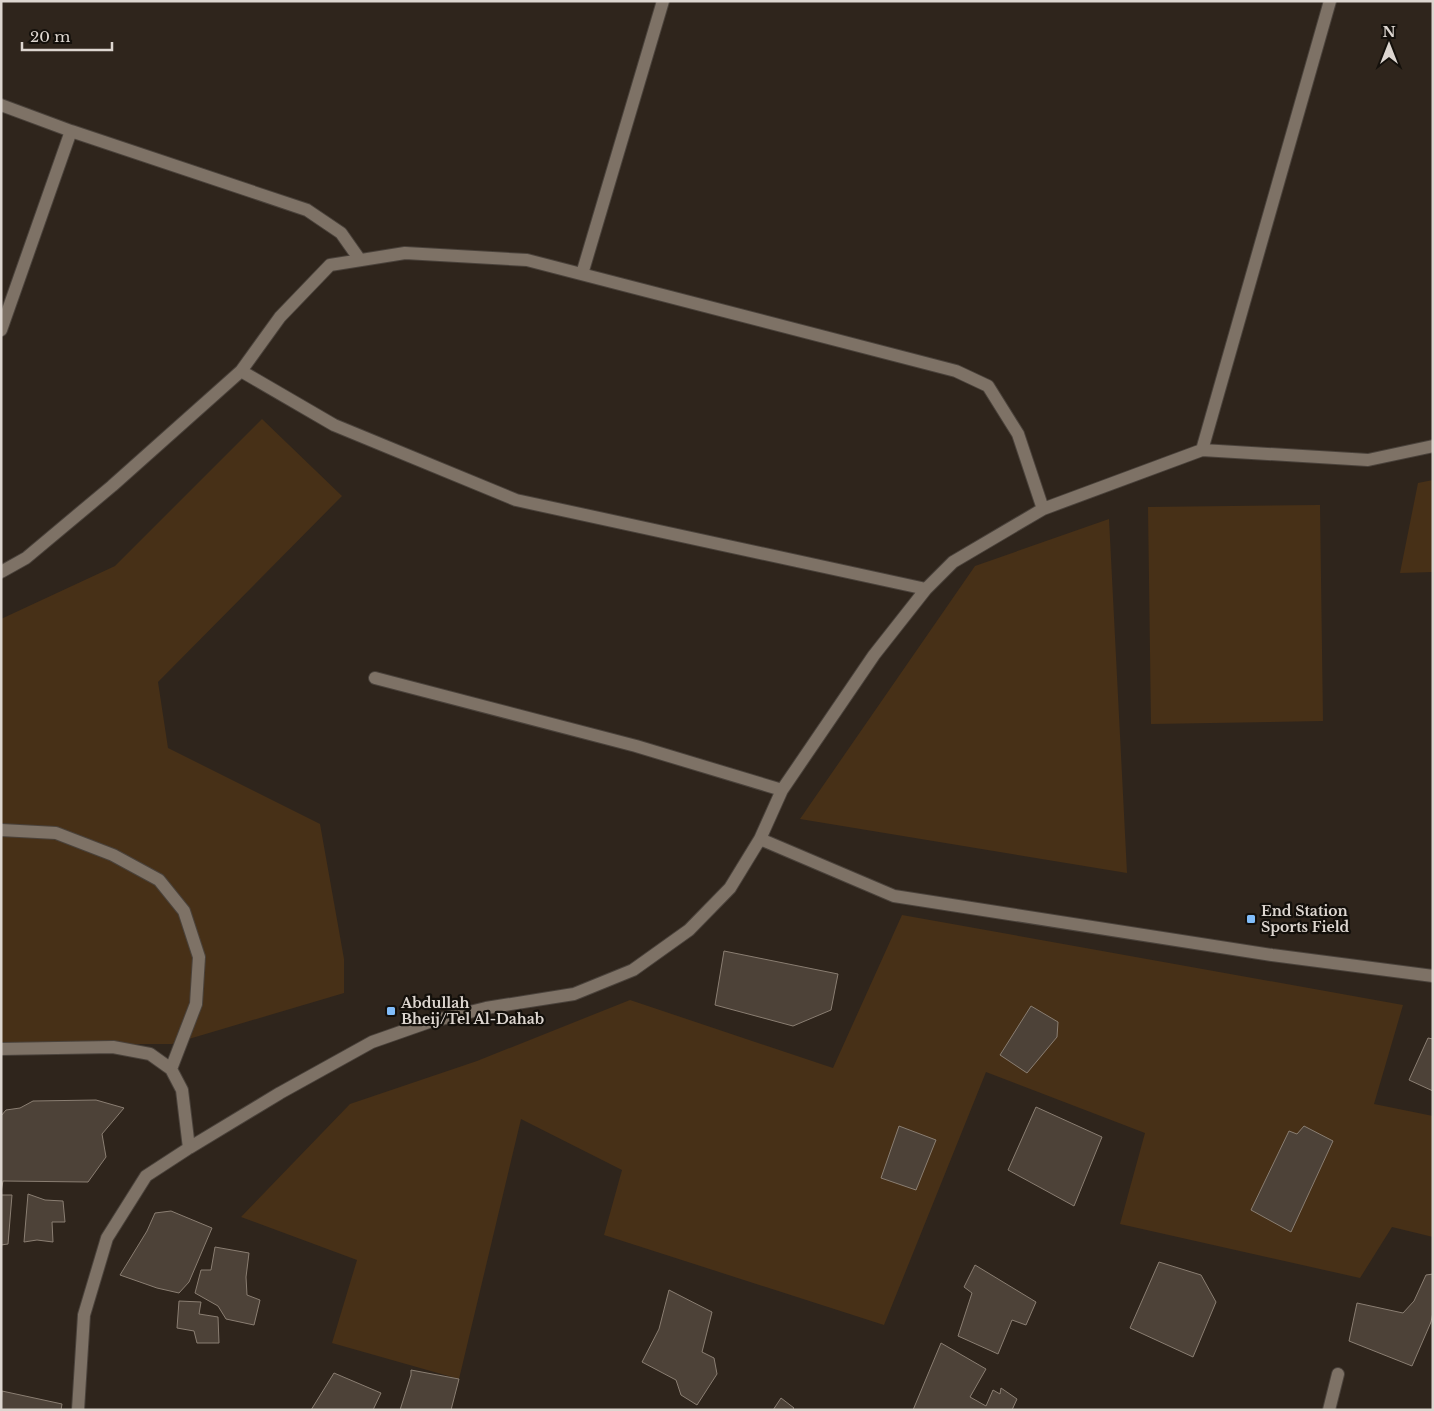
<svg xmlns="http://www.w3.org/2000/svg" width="1434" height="1411" font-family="'Libre Baskerville',serif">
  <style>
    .green { fill: #473017 }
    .building { fill: #4d4238; stroke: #8a7e72 }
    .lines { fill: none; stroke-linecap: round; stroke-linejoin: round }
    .minor-casing { stroke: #4a423b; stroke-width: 14 }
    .minor { stroke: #7e7266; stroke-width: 12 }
    .poi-dot { fill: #81bdfa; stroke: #14100b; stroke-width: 2 }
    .labels { text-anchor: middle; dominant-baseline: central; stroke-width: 4.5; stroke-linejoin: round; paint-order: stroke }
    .poi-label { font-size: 14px; font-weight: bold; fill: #ddd6d0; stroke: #14100b; text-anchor: start }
  </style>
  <rect width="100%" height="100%" fill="#2f251c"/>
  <path class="green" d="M262,419L342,496L158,682L168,748L320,824L344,959V993L172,1044H1V619L115,566Z
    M1433,480V572L1400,573L1418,483Z
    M1320,505L1323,721L1151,724L1148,507Z
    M1109,519L1127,873L800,819L975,566Z
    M902,915L1403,1005L1374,1104L1433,1116V1237L1392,1227L1360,1278L1120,1224L1145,1133L986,1072L884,1325L604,1235L622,1170L521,1119L459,1379L332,1343L357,1260L241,1217L350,1104L477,1061L630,1000L833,1068Z"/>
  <path class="building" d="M724,951L838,974L831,1010L793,1026L715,1005Z
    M1031,1006L1058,1022L1057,1037L1027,1073L1000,1055Z
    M1428,1038L1433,1039V1091L1409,1080Z
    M96,1100L124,1108L102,1134L106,1157L88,1182L3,1181L1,1192V1116L6,1110L20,1108L33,1101Z
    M1036,1107L1102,1137L1074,1206L1008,1170Z
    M899,1126L936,1140L916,1190L881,1178Z
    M1304,1126L1333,1141L1291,1232L1251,1210L1289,1131L1297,1134Z
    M28,1194L45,1200L63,1201L65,1222H52L53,1242L37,1240L24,1242Z
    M1,1195H12L8,1244L1,1245Z
    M171,1211L212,1228L189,1282L179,1293L157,1288L120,1275L147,1231L155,1213Z
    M215,1247L249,1253L246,1277L247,1295L260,1300L254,1325L226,1319L218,1306L195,1293L201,1270H211Z
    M1159,1262L1201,1275L1216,1302L1193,1357L1130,1328Z
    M975,1265L1036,1302L1026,1325L1012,1320L998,1354L958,1336L972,1293L964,1287Z
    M1433,1274V1312L1431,1322L1412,1366L1349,1341L1357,1303L1403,1313L1414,1301L1426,1275Z
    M669,1290L712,1312L702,1352L714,1358L717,1374L697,1405L681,1395L676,1380L642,1362L659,1329Z
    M179,1301L201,1302L199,1314L218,1317L219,1343H197L194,1331L177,1328Z
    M941,1343L986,1369L970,1397L986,1406L993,1390L1000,1394L1001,1388L1017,1399L1012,1410H913Z
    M411,1370L459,1379L451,1410H400L411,1375Z
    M334,1373L381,1393L373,1410H311Z
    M2,1391L62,1404L61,1410H1Z
    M781,1398L794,1408L792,1410H773Z"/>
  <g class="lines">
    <g class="minor-casing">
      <path id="minor" d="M1,105L71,131L307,210L341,233L360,260
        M582,274L663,1
        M1,330L71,131
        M241,371L334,425L516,500L926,589
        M1202,450L1330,1
        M1,572L26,558L112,486L241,371L280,317L330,265L405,253L527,260L956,371L988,386L1018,434L1043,509
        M375,678L636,746L782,790
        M1,830L56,833L113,855L159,880L184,911L199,957L196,1004L171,1069
        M760,839L894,896L1272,955L1433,976
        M1,1049L113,1047L150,1054L171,1069L182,1090L189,1148
        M78,1410L84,1315L107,1238L146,1176L189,1148L280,1093L372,1042L429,1022L486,1008L574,994L633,970L689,930L730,888L760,839L782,790L874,655L926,589L953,562L1043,509L1202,450L1368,460L1433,446
        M1329,1410L1338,1374"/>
    </g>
    <use href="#minor" class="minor"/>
  </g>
  <g class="poi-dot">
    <rect x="1246" y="914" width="10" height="10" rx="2.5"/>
    <rect x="386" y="1006" width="10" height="10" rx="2.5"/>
  </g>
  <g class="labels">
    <g class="poi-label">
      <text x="1261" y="911">End Station<tspan x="1261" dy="16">Sports Field</tspan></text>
      <text x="401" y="1003">Abdullah<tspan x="401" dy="16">Bheij/Tel Al-Dahab</tspan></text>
    </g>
  </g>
  <rect width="1434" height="1411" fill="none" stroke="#ddd6d0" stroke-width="5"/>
  <g transform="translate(1389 45)" stroke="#14100b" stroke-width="4" paint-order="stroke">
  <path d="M0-4L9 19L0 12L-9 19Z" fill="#ddd6d0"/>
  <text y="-8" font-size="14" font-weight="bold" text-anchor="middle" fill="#ddd6d0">N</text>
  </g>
  <path d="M22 42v8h90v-8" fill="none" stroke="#ddd6d0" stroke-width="2.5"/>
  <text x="30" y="42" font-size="15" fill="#ddd6d0" stroke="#14100b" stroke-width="4" paint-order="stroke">20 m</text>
</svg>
